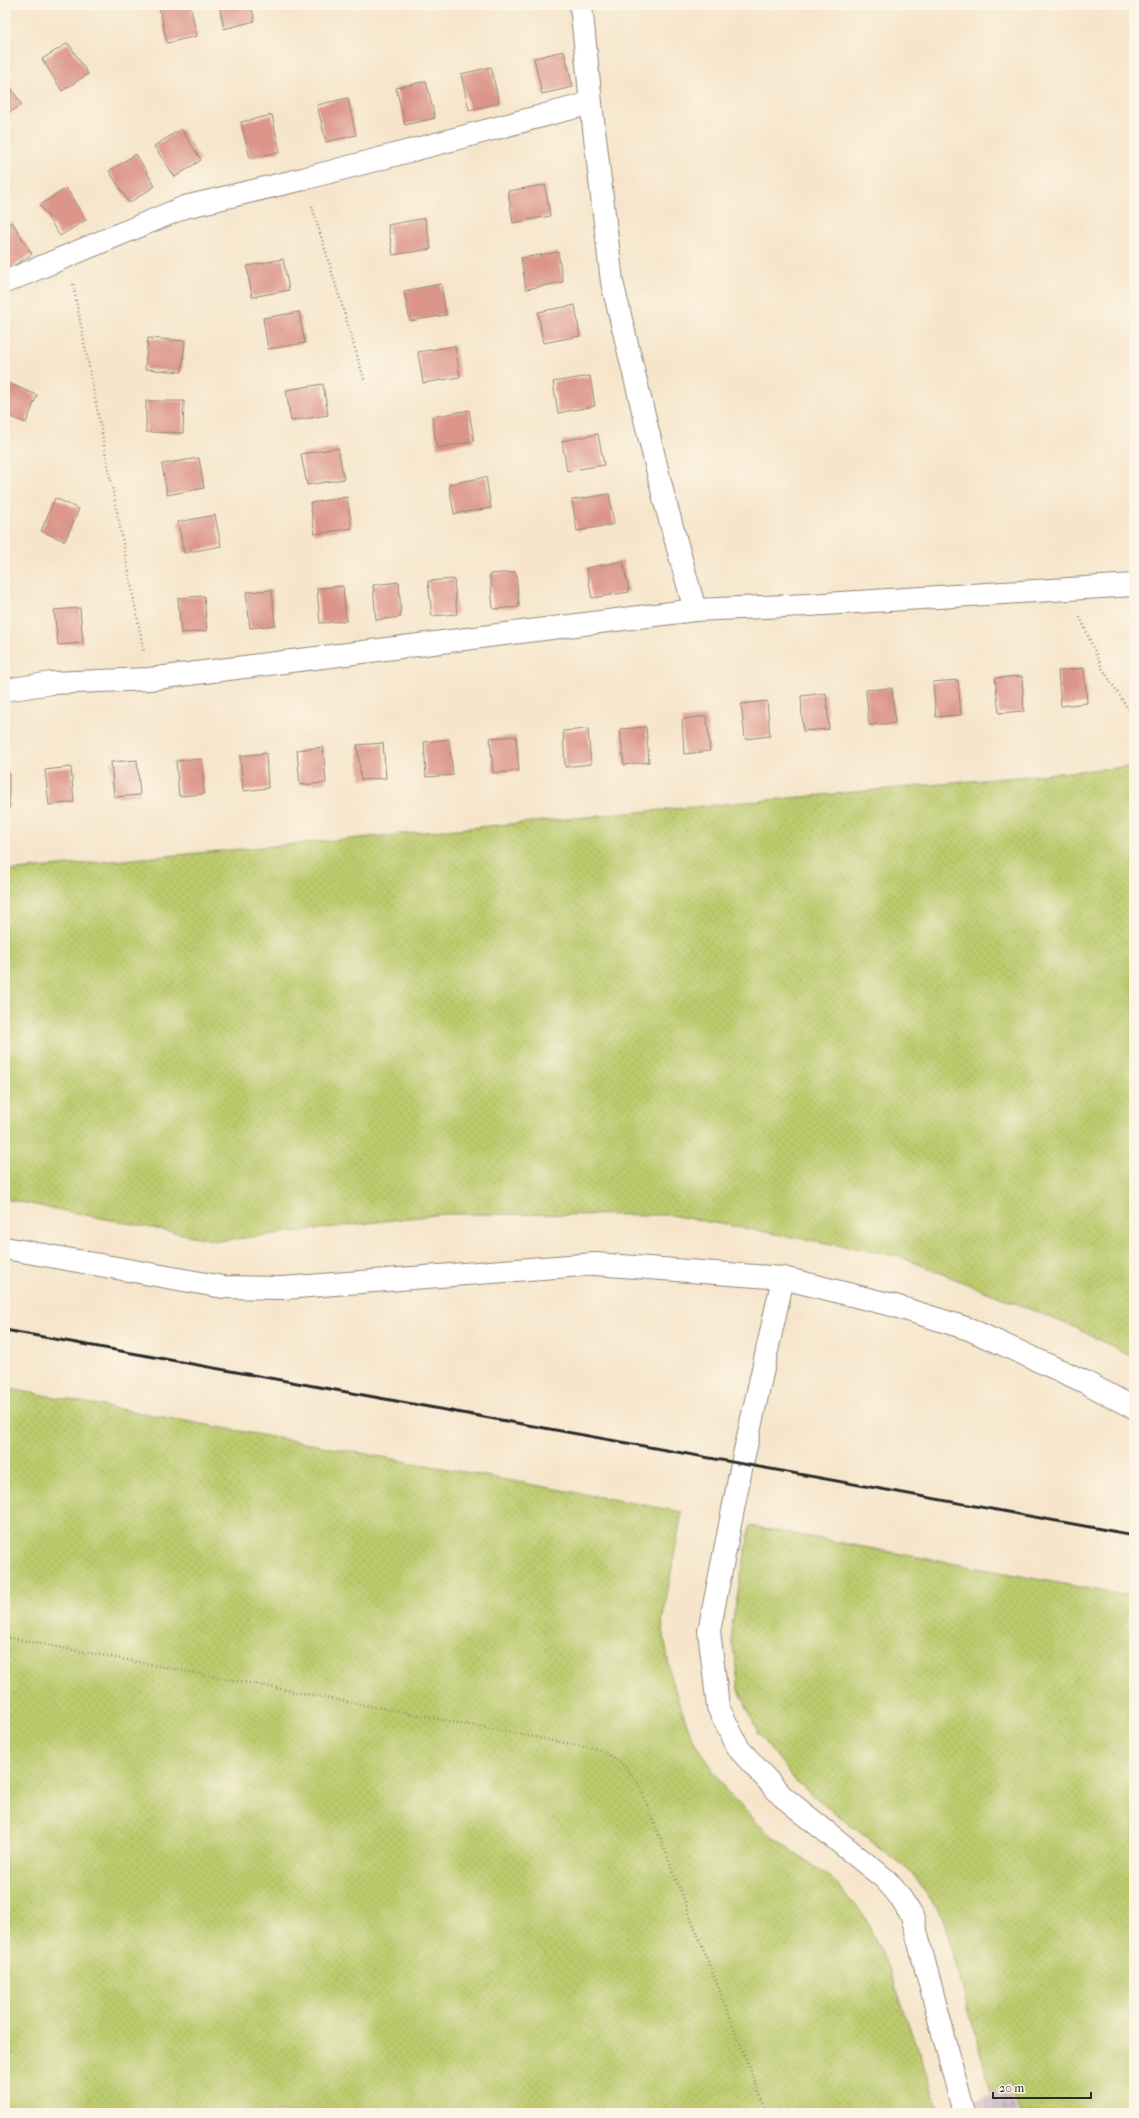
<svg xmlns="http://www.w3.org/2000/svg" width="1139" height="2118" font-family="'IM FELL French Canon',serif">
  <style>
    .industrial { fill: url(#industrial-grid) }
    .grass { fill: url(#grass-dots); stroke: #747b4c }
    .building { fill: #dc9589 }
    .lines { fill: none; stroke-linecap: round; stroke-linejoin: round }
    .minor-casing { stroke: #90887b; stroke-width: 24 }
    .path { stroke: #90887b; stroke-width: 2.5; stroke-dasharray: 1 3; stroke-linecap: butt }
    .minor { stroke: #fff; stroke-width: 22 }
    .rail { stroke: #2b2b2b; stroke-width: 3 }
  </style>
  <defs>
    <pattern id="industrial-grid" width="8" height="8" patternUnits="userSpaceOnUse"><rect width="8" height="8" fill="#d2bdc6"/><path d="M0 4h8M4 0v8" fill="none" stroke="#b4a3aa"/></pattern>
    <pattern id="grass-dots" width="8" height="8" patternUnits="userSpaceOnUse"><rect width="8" height="8" fill="#bccb6d"/><path d="M2 2h.1M6 6h.1" fill="none" stroke="#a2ae5f" stroke-width="1.8" stroke-linecap="round"/></pattern>
  </defs>
  <rect width="100%" height="100%" fill="#fcf5e5"/>
  <filter id="ink" filterUnits="userSpaceOnUse"><feTurbulence type="fractalNoise" baseFrequency=".025" numOctaves="2"/><feDisplacementMap in="SourceGraphic" scale="8" xChannelSelector="R" yChannelSelector="G"/><feConvolveMatrix kernelMatrix="1 2 1 2 8 2 1 2 1" color-interpolation-filters="sRGB"/></filter>
  <filter id="wash" filterUnits="userSpaceOnUse"><feTurbulence type="fractalNoise" baseFrequency=".012" numOctaves="4" result="noise"/><feDisplacementMap in="SourceGraphic" scale="16" xChannelSelector="R" yChannelSelector="G"/><feGaussianBlur stdDeviation="0.9" result="paint"/><feColorMatrix in="noise" values="0 0 0 0 0 0 0 0 0 0 0 0 0 0 0 0 0 1.4 0 .05"/><feComposite in="paint" operator="in"/></filter>
  <g filter="url(#wash)">
    <rect width="100%" height="100%" fill="#f6e5cb"/>
    <path class="industrial" d="M1008,2087L1018,2113H934L961,2104Z"/>
    <path class="grass" d="M1134,766V1358L1074,1327L898,1256L670,1215L443,1214L218,1241L5,1199V871Z
      M5,1388L682,1512L662,1623L671,1679L691,1735L727,1792L769,1834L831,1878L864,1916L888,1966L939,2110L930,2113H5Z
      M750,1526L1134,1597V2113H1020L1010,2084L991,2091L943,1918L912,1873L797,1783L758,1732L739,1690L731,1631Z"/>
    <g id="blocks">
      <path class="building" d="M166,5H190L197,36L167,43L159,7Z
        M219,5H251L255,21L224,29Z
        M295,5H308V6L295,9Z
        M68,43L88,74L62,91L42,59Z
        M564,51L573,87L542,94L534,58Z
        M491,67L499,103L469,110L461,74Z
        M5,79L22,105L5,115Z
        M426,81L435,118L405,125L396,88Z
        M348,98L356,135L326,142L317,105Z
        M272,115L280,152L250,158L241,122Z
        M181,129L201,160L175,177L154,146Z
        M136,154L155,186L129,203L109,171Z
        M545,185L550,216L513,223L508,191Z
        M66,188L86,220L60,236L40,205Z
        M425,218L431,249L393,255L388,225Z
        M12,222L32,254L6,271L5,227Z
        M558,252L563,282L526,289L521,258Z
        M283,259L289,290L252,297L247,266Z
        M441,284L446,315L410,321L404,291Z
        M575,305L580,336L543,343L538,312Z
        M299,312L305,343L268,349L263,318Z
        M148,338L185,341L182,372L145,369Z
        M455,346L460,377L423,383L418,352Z
        M590,376L595,406L558,413L553,382Z
        M5,382L37,395L26,423L5,415Z
        M323,384L328,415L291,421L286,390Z
        M146,401H184L183,433L146,432Z
        M469,410L474,441L437,448L432,417Z
        M598,434L604,465L567,471L562,441Z
        M338,448L344,479L307,485L301,454Z
        M199,458L204,488L167,495L162,464Z
        M486,477L491,508L454,514L449,484Z
        M609,494L614,524L577,531L572,500Z
        M347,497L352,528L315,534L310,503Z
        M55,498L79,509L65,541L41,531Z
        M215,515L221,546L184,553L178,522Z
        M623,561L629,592L592,598L586,568Z
        M516,572L519,607L493,609L490,574Z
        M454,579L457,614L432,616L428,581Z
        M399,582L401,617L376,620L373,585Z
        M343,586L346,621L320,623L317,588Z
        M272,590L275,625L250,628L246,592Z
        M204,596L207,631L181,633L178,598Z
        M80,608L83,643L58,645L54,610Z
        M1131,661H1134V681H1133Z
        M1084,668L1087,703L1061,706L1058,671Z
        M1022,676L1024,711L999,713L995,678Z
        M958,680L961,715L936,717L933,682Z
        M892,688L895,723L869,725L866,690Z
        M826,693L829,729L803,731L801,696Z
        M767,701L770,736L745,739L741,704Z
        M707,716L710,751L684,754L682,719Z
        M646,727L649,762L624,765L620,729Z
        M588,729L591,764L565,767L563,731Z
        M516,736L519,771L493,773L490,738Z
        M449,739L453,775L426,777L424,742Z
        M383,743L386,778L361,780L357,745Z
        M323,747L326,783L300,785L297,750Z
        M266,753L268,788L243,791L240,756Z
        M202,759L204,794L179,796L176,761Z
        M137,760L140,795L114,797L111,762Z
        M71,767L74,802L49,805L45,770Z
        M5,773H9V808H5Z"/>
    </g>
  </g>
  <g filter="url(#ink)">
    <use href="#blocks" fill-opacity="0" stroke="#90887b" stroke-width="1"/>
    <g class="lines">
      <g class="minor-casing">
        <path id="minor" d="M581,5L591,103L612,282L664,498L695,610L808,605L1134,585
          M5,282L185,207L303,179L591,103
          M5,690L52,683L149,679L695,610
          M5,1248L223,1287L283,1288L595,1264L783,1278L892,1305L969,1329L1083,1381L1134,1408
          M783,1278L742,1464L709,1631L718,1707L739,1749L782,1796L885,1879L898,1894L912,1916L964,2113"/>
      </g>
      <path class="path" d="M312,206L365,382
        M73,284L144,652
        M1080,617L1102,668L1134,718
        M5,1637L597,1749L620,1762L639,1784L767,2113"/>
      <use href="#minor" class="minor"/>
      <path class="rail" d="M5,1330L1134,1535"/>
    </g>
  </g>
  <rect width="1139" height="2118" fill="none" stroke="#fcf5e5" stroke-width="20"/>
  <path d="M993 2092v6h98v-6" fill="none" stroke="#2b2b2b" stroke-width="2"/>
  <text x="999" y="2092" font-size="12" fill="#2b2b2b" stroke="#fcf5e5" stroke-width="3" paint-order="stroke">20 m</text>
</svg>
